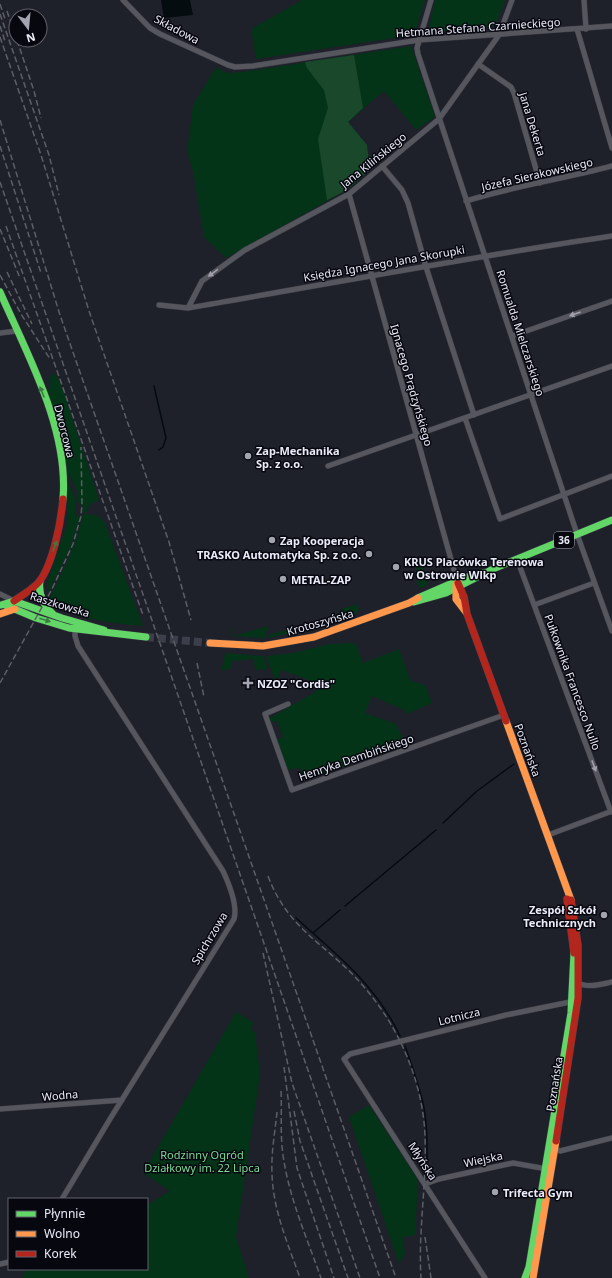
<svg xmlns="http://www.w3.org/2000/svg" width="612" height="1278" font-family="'Noto Sans',sans-serif">
  <style>
    .green { fill: #043418 }
    .forest { fill: #19482a }
    .water { fill: #040c10 }
    .lines { fill: none; stroke-linecap: round; stroke-linejoin: round }
    .stream { stroke: #040c10; stroke-width: 1.5 }
    .primary-tunnel { stroke: #3c3e49; stroke-width: 8; stroke-dasharray: 8 4; stroke-linecap: butt }
    .street-casing { stroke: #3a3b44; stroke-width: 6 }
    .fast-casing { stroke: #3a3b44; stroke-width: 8 }
    .slow-casing { stroke: #3a3b44; stroke-width: 8 }
    .jam-casing { stroke: #3a3b44; stroke-width: 8 }
    .street { stroke: #56575e; stroke-width: 5 }
    .fast { stroke: #63d668; stroke-width: 7 }
    .slow { stroke: #ff974d; stroke-width: 7 }
    .jam { stroke: #b3261e; stroke-width: 7 }
    .rail { stroke: #5e5f66; stroke-width: 1.5; stroke-dasharray: 6 3; stroke-linecap: butt }
    .oneway { fill: #a0a1ab }
    .oneway2 { fill: #3a7940 }
    .poi-dot { fill: #a2a4b0; stroke: #07070f; stroke-width: 1.5 }
    .labels { text-anchor: middle; dominant-baseline: central; stroke-width: 3; stroke-linejoin: round; paint-order: stroke }
    .shield { fill: #07070f; stroke: #a5a7b2; stroke-width: 1 }
    .shield-label { font-size: 10px; font-weight: bold; fill: #e9ebf8 }
    .street-label { font-size: 11px; fill: #e9ebf8; stroke: #07070f }
    .poi-label { font-size: 11px; font-weight: bold; fill: #e9ebf8; stroke: #07070f; text-anchor: start }
    .park-label { font-size: 11px; fill: #7cdb95; stroke: #07070f }
  </style>
  <rect width="100%" height="100%" fill="#1e202a"/>
  <path class="green" d="M302,0H425L414,35L256,59L251,29Z
    M435,0H505L495,26L428,33Z
    M411,46L435,117L416,130L384,91L348,122L367,145L370,170L345,191L226,258L204,237L193,171L187,152L193,105L216,67L227,73L242,72Z
    M55,373L63,390L99,500L89,505L87,512H82L83,507L78,502L77,491L68,472L62,435L47,390L50,388V377Z
    M68,484L76,498L75,515L80,517L70,549L47,595V583L67,525Z
    M83,513L98,516L105,523L143,626C117,624 68,619 48,601C62,572 77,545 83,513Z
    M421,560L428,585L420,588L417,583L419,579L415,564L413,563Z
    M357,604L359,610L355,614L338,622L334,615L341,613V609Z
    M316,619L319,627L268,638V635L316,622Z
    M230,626L233,636L268,626L269,630L265,631V638L231,636Z
    M351,643L356,644L363,663L399,649L411,681L425,685L432,703L407,714L404,710L372,696L365,713L396,724L406,746L306,779L300,768L286,770L275,740L283,737L277,721L269,723L268,719L315,692L317,683L281,670L276,683L266,656L293,653L329,644Z
    M225,653L263,656L268,669L255,670L254,659L232,661V668L221,671Z
    M236,1012L254,1023L251,1028L255,1033L260,1074L236,1237L249,1278H22L26,1269H147V1205L170,1191L143,1173Z
    M369,1105L418,1180L415,1235L403,1237L405,1254L399,1264L349,1117Z"/>
  <path class="forest" d="M354,55L363,108L348,122L367,145L370,170L345,191L327,200L318,139L328,108L324,90L307,68L305,62Z"/>
  <path class="water" d="M161,0H190L193,15L164,18Z"/>
  <g class="lines">
    <path class="stream" d="M154,386L166,438L163,447L159,450
      M443,823L477,791L514,764
      M345,906L436,830
      M296,918C338,956 375,984 400,1036
      M313,933L340,910
      M405,1046C412,1066 420,1087 424,1108C428,1129 427,1151 427,1172"/>
    <path class="primary-tunnel" d="M146,637L210,643"/>
    <g class="street-casing">
      <path id="street" d="M123,0L150,28L160,34L228,65L235,67L253,66L419,40L612,26
        M431,0L417,48L418,54L577,534L612,631
        M584,0L586,29
        M577,29L612,148
        M478,64L511,87L514,93L540,183
        M382,166L402,190L408,203L426,267L474,415
        M349,194L457,581
        M466,201C514,186 564,179 612,166
        M159,305L188,308C329,284 470,257 612,236
        M188,308L202,281L245,250L349,194L439,119L499,35L512,0
        M0,333L17,331
        M512,336L612,301
        M465,418L500,519L612,476
        M328,466L612,366
        M517,559L611,812
        M0,594L14,601
        M534,605L594,583
        M288,704L265,714L292,790L504,715
        M548,835L612,811
        M577,982C586,989 602,984 612,982
        M0,1109L122,1100
        M552,1148L560,1151L612,1138
        M425,1184L439,1179L513,1163L547,1169
        M62,1199L110,1119L234,919C238,905 229,884 223,871L78,646L75,636V628
        M0,1264L9,1262
        M485,1278L344,1059L350,1054L506,1015L575,1001"/>
    </g>
    <g class="fast-casing">
      <path id="fast" d="M0,292C27,354 69,429 63,499
        M40,581C38,595 43,605 53,614
        M418,598L464,578L488,572
        M414,602L446,593L495,568L612,520
        M1,605L14,601L62,618L104,630
        M5,605L36,618L69,628L146,637
        M525,1278L529,1267L571,1013L574,953"/>
    </g>
    <g class="slow-casing">
      <path id="slow" d="M456,584V599L466,612
        M0,614L15,609
        M210,643L263,646L314,637L409,603L418,598
        M506,721L571,900
        M533,1278L556,1141"/>
    </g>
    <g class="jam-casing">
      <path id="jam" d="M458,583L464,597L467,614L506,721
        M14,601C22,595 32,590 39,582C53,564 61,522 63,499
        M567,899L574,953
        M556,1141L578,998V945L571,900"/>
    </g>
    <use href="#street" class="street"/>
    <use href="#fast" class="fast"/>
    <use href="#slow" class="slow"/>
    <use href="#jam" class="jam"/>
    <path class="rail" d="M0,4L5,19
      M7,11L16,38
      M0,14L49,155L59,195
      M0,26L5,41
      M0,37L41,155L89,311L169,542L191,620
      M17,40L34,91L41,118
      M0,120L60,315L396,1278
      M0,146L41,273
      M0,182L380,1278
      M6,226L143,615
      M0,229L20,278
      M7,272L32,324
      M0,275L21,314L50,359
      M197,663L204,697
      M0,683L52,589L73,544L81,516L82,504L81,447
      M268,876C289,932 329,945 364,987C399,1027 423,1082 425,1136C427,1183 418,1230 421,1278
      M263,953L292,1083L360,1278
      M284,1067L297,1168L334,1278
      M281,1091C282,1112 280,1134 283,1155C289,1198 307,1238 321,1278
      M294,1111L300,1141L348,1278
      M277,1112C275,1132 271,1153 272,1174C273,1210 288,1244 300,1278
      M425,1237L431,1278"/>
  </g>
  <defs><path id="oneway-solid" d="M-6-.8H1V-3.2L6.5 0L1 3.2V.8H-6Z"/></defs>
  <g class="oneway">
    <use href="#oneway-solid" transform="translate(213 273) rotate(144)"/>
    <use href="#oneway-solid" transform="translate(575 314) rotate(160)"/>
    <use href="#oneway-solid" transform="translate(594 766) rotate(70)"/>
  </g>
  <g class="oneway2">
    <use href="#oneway-solid" transform="translate(42 392) rotate(-112)"/>
    <use href="#oneway-solid" transform="translate(55 546) rotate(-68)"/>
    <use href="#oneway-solid" transform="translate(45 620) rotate(18)"/>
  </g>
  <g class="poi-dot">
    <circle cx="248" cy="456" r="4"/>
    <circle cx="272" cy="540" r="4"/>
    <circle cx="369" cy="554" r="4"/>
    <circle cx="396" cy="567" r="4"/>
    <circle cx="283" cy="579" r="4"/>
    <path d="M246 677h4v4h4v4h-4v4h-4v-4h-4v-4h4z"/>
    <circle cx="604" cy="915" r="4"/>
    <circle cx="495" cy="1192" r="4"/>
  </g>
  <g class="labels">
    <rect class="shield" x="554" y="532" width="20" height="16" rx="3"/>
    <g class="shield-label">
      <text x="564" y="540">36</text>
    </g>
    <g class="street-label">
      <text transform="translate(478 27) rotate(-4)">Hetmana Stefana Czarnieckiego</text>
      <text transform="translate(177 29) rotate(28)">Składowa</text>
      <text transform="translate(533 124) rotate(73)">Jana Dekerta</text>
      <text transform="translate(373 160) rotate(-39)">Jana Kilińskiego</text>
      <text transform="translate(537 174) rotate(-13)">Józefa Sierakowskiego</text>
      <text transform="translate(384 263) rotate(-10)">Księdza Ignacego Jana Skorupki</text>
      <text transform="translate(521 333) rotate(72)">Romualda Mielczarskiego</text>
      <text transform="translate(412 385) rotate(74)">Ignacego Prądzyńskiego</text>
      <text transform="translate(65 431) rotate(76)">Dworcowa</text>
      <text transform="translate(60 604) rotate(17)">Raszkowska</text>
      <text transform="translate(320 622) rotate(-16)">Krotoszyńska</text>
      <text transform="translate(573 682) rotate(70)">Pułkownika Francesco Nullo</text>
      <text transform="translate(528 750) rotate(70)">Poznańska</text>
      <text transform="translate(356 757) rotate(-19)">Henryka Dembińskiego</text>
      <text transform="translate(209 938) rotate(-59)">Spichrzowa</text>
      <text transform="translate(459 1016) rotate(-14)">Lotnicza</text>
      <text transform="translate(554 1084) rotate(-81)">Poznańska</text>
      <text transform="translate(60 1095) rotate(-5)">Wodna</text>
      <text transform="translate(483 1159) rotate(-12)">Wiejska</text>
      <text transform="translate(423 1161) rotate(57)">Młyńska</text>
    </g>
    <g class="poi-label">
      <text x="256" y="450">Zap-Mechanika<tspan x="256" dy="13">Sp. z o.o.</tspan></text>
      <text x="280" y="540">Zap Kooperacja</text>
      <text x="361" y="554" text-anchor="end">TRASKO Automatyka Sp. z o.o.</text>
      <text x="404" y="561">KRUS Placówka Terenowa<tspan x="404" dy="13">w Ostrowie Wlkp</tspan></text>
      <text x="291" y="579">METAL-ZAP</text>
      <text x="257" y="683">NZOZ "Cordis"</text>
      <text x="596" y="909" text-anchor="end">Zespół Szkół<tspan x="596" dy="13">Technicznych</tspan></text>
      <text x="503" y="1192">Trifecta Gym</text>
    </g>
    <g class="park-label">
      <text x="202" y="1154">Rodzinny Ogród<tspan x="202" dy="13">Działkowy im. 22 Lipca</tspan></text>
    </g>
  </g>
  <rect x="8" y="1198" width="140" height="72" fill="#07070f" stroke="#61626c"/>
  <rect x="16" y="1211" width="20" height="6" fill="#63d668" stroke="#61626c"/>
  <text x="44" y="1218" font-size="12" fill="#e9ebf8">Płynnie</text>
  <rect x="16" y="1231" width="20" height="6" fill="#ff974d" stroke="#61626c"/>
  <text x="44" y="1238" font-size="12" fill="#e9ebf8">Wolno</text>
  <rect x="16" y="1251" width="20" height="6" fill="#b3261e" stroke="#61626c"/>
  <text x="44" y="1258" font-size="12" fill="#e9ebf8">Korek</text>
  <g transform="translate(28 28) rotate(164)"><circle r="19" fill="#07070f" stroke="#61626c"/>
  <path d="M0-3L7 15L0 10L-7 15Z" fill="#a2a4b0"/>
  <text y="-6" font-size="11" font-weight="bold" text-anchor="middle" fill="#e9ebf8">N</text>
  </g>
</svg>
